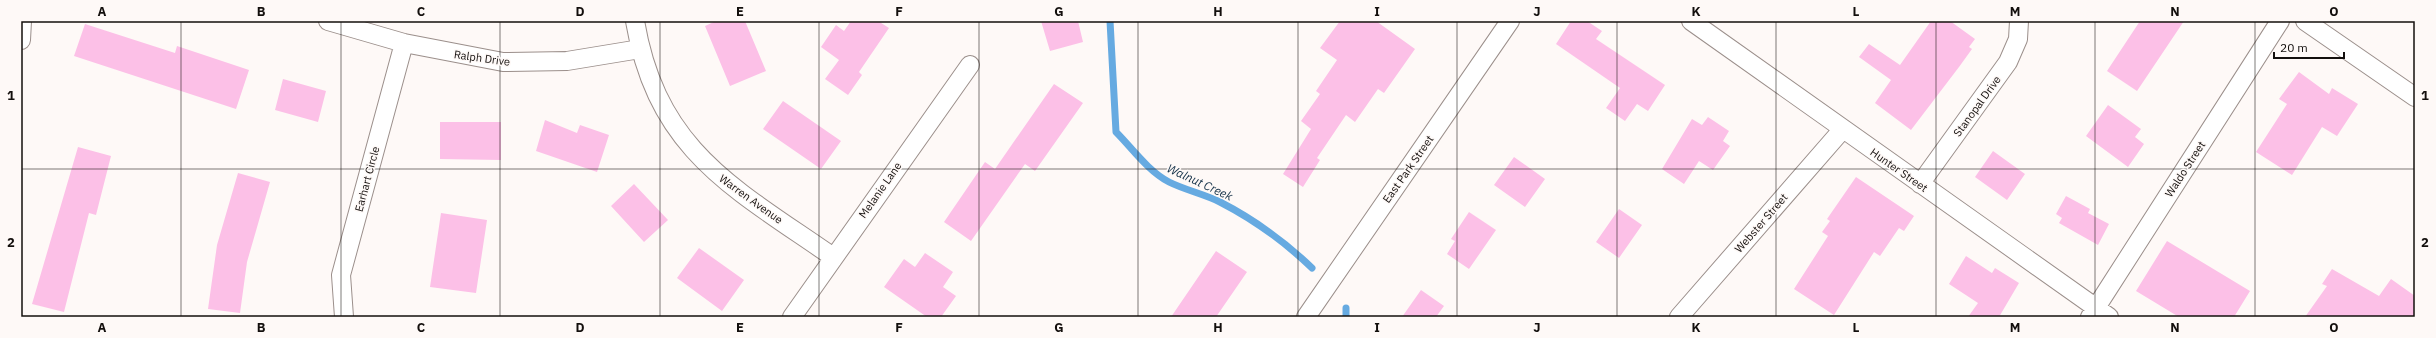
<svg xmlns="http://www.w3.org/2000/svg" width="2436" height="338" font-family="'IBM Plex Sans',sans-serif">
  <style>
    .lines { fill: none; stroke-linecap: round; stroke-linejoin: round }
    .stream { stroke: #66aae1; stroke-width: 7 }
    .building { fill: #fcc0e7 }
    .street-casing { stroke: #9b8f8b; stroke-width: 20 }
    .street { stroke: #fff; stroke-width: 18 }
    .grid { fill: none; stroke: #130f0d; stroke-width: 1; stroke-opacity: 0.55 }
    .labels { text-anchor: middle; dominant-baseline: central; stroke-width: 3; stroke-linejoin: round; paint-order: stroke }
    .street-label { font-size: 11px; fill: #130f0d; stroke: #fef9f7 }
    .water-label { font-size: 12px; font-style: italic; fill: #143148; stroke: #fef9f7 }
    .neatline { fill: none; stroke: #130f0d; stroke-width: 1.5 }
    .grid-label { font-size: 13px; text-anchor: middle; font-weight: bold; fill: #130f0d }
  </style>
  <rect width="100%" height="100%" fill="#fef9f7"/>
  <g class="lines">
    <path class="stream" d="M1110,21L1116,132C1132,148 1148,171 1169,182C1185,190 1204,194 1220,202C1255,220 1284,241 1312,268
      M1346,308V317"/>
  </g>
  <path class="building" d="M716,21H745L766,71L730,86L705,26Z
    M851,21H878L889,28L859,72L862,75L848,95L825,79L839,60L821,47L836,25L844,31Z
    M1041,21H1078L1083,42L1050,51Z
    M1340,21H1376L1415,49L1384,93L1378,89L1355,122L1346,115L1317,158L1320,160L1303,187L1283,174L1311,129L1301,121L1320,94L1316,91L1337,60L1320,48Z
    M1571,21H1587L1602,31L1596,39L1665,85L1648,111L1637,104L1625,121L1606,108L1620,88L1556,44Z
    M1931,21H1950L1975,39L1969,47L1972,49L1959,67L1911,130L1875,103L1891,80L1859,57L1869,44L1900,65Z
    M2140,21H2184L2137,91L2107,71Z
    M85,24L175,53L177,46L249,70L236,109L74,56Z
    M2299,72L2329,94L2332,88L2358,104L2337,136L2322,127L2292,175L2256,152L2287,104L2279,99Z
    M283,79L326,91L318,122L275,110Z
    M1054,84L1083,103L1035,171L1025,164L971,241L944,222L985,162L995,169Z
    M783,101L841,141L821,169L763,129Z
    M2108,105L2141,129L2135,137L2144,144L2128,167L2086,136Z
    M1708,117L1729,131L1723,141L1730,146L1713,170L1699,161L1684,184L1662,169L1692,119L1702,125Z
    M545,120L577,133L580,125L609,135L597,172L536,151Z
    M440,122H501V160L440,159Z
    M78,147L111,156L96,215L89,213L64,312L32,304Z
    M1993,151L2025,174L2007,200L1975,177Z
    M1514,157L1545,179L1525,207L1494,185Z
    M238,173L270,182L247,262L240,313L208,309L217,245Z
    M1856,177L1914,216L1904,231L1899,228L1880,256L1874,252L1834,315L1794,289L1828,236L1822,232L1830,221L1827,219Z
    M634,184L668,220L644,242L611,206Z
    M2066,196L2090,209L2088,213L2109,224L2098,245L2059,223L2062,218L2056,214Z
    M1619,209L1642,225L1619,258L1596,242Z
    M1469,212L1496,230L1469,269L1447,254L1455,241L1451,239Z
    M441,213L487,220L476,293L430,287Z
    M2167,241L2250,291L2234,317H2179L2136,291Z
    M699,248L744,280L722,311L677,278Z
    M1216,251L1247,272L1216,317H1171Z
    M925,253L953,272L943,287L956,296L941,317H927L884,287L904,259L915,267Z
    M1966,256L1992,273L1995,268L2019,283L1999,317H1968L1978,303L1949,284Z
    M2332,269L2379,296L2391,279L2415,296V317H2305L2327,286L2322,284Z
    M1421,290L1444,306L1436,317H1402Z"/>
  <g class="lines">
    <g class="street-casing">
      <path id="street" d="M328,21L404,43L503,62L567,61L640,49
        M635,21C657,151 734,188 833,257
        M1691,21L2109,317
        M2305,21L2415,97
        M21,40L22,21
        M1920,184L2008,62L2018,39L2019,21
        M344,317L341,275L404,43
        M792,317L970,65
        M1306,317L1510,21
        M1679,317L1842,130
        M2090,317L2280,21"/>
    </g>
    <use href="#street" class="street"/>
  </g>
  <path class="grid" d="M181,21V317M341,21V317M500,21V317M660,21V317M819,21V317M979,21V317M1138,21V317M1298,21V317M1457,21V317M1617,21V317M1776,21V317M1936,21V317M2095,21V317M2255,21V317M21,169H2415"/>
  <g class="labels">
    <g class="street-label">
      <text transform="translate(482 58) rotate(8)">Ralph Drive</text>
      <text transform="translate(1977 106) rotate(-54)">Stanopal Drive</text>
      <text transform="translate(1408 169) rotate(-55)">East Park Street</text>
      <text transform="translate(2185 169) rotate(-57)">Waldo Street</text>
      <text transform="translate(1899 170) rotate(35)">Hunter Street</text>
      <text transform="translate(367 179) rotate(-75)">Earhart Circle</text>
      <text transform="translate(880 190) rotate(-55)">Melanie Lane</text>
      <text transform="translate(751 199) rotate(36)">Warren Avenue</text>
      <text transform="translate(1761 223) rotate(-49)">Webster Street</text>
    </g>
    <g class="water-label">
      <text transform="translate(1200 182) rotate(25)">Walnut Creek</text>
    </g>
  </g>
  <rect width="2436" height="338" fill="none" stroke="#fef9f7" stroke-width="44"/>
  <path d="M2274 52v6h70v-6" fill="none" stroke="#130f0d" stroke-width="2"/>
  <text x="2280" y="52" font-size="12" fill="#130f0d" stroke="#fef9f7" stroke-width="3" paint-order="stroke">20 m</text>
  <rect x="22" y="22" width="2392" height="294" class="neatline"/>
  <g class="grid-label">
    <text x="102" y="16">A</text>
    <text x="261" y="16">B</text>
    <text x="421" y="16">C</text>
    <text x="580" y="16">D</text>
    <text x="740" y="16">E</text>
    <text x="899" y="16">F</text>
    <text x="1059" y="16">G</text>
    <text x="1218" y="16">H</text>
    <text x="1377" y="16">I</text>
    <text x="1537" y="16">J</text>
    <text x="1696" y="16">K</text>
    <text x="1856" y="16">L</text>
    <text x="2015" y="16">M</text>
    <text x="2175" y="16">N</text>
    <text x="2334" y="16">O</text>
    <text x="11" y="100">1</text>
    <text x="2425" y="100">1</text>
    <text x="11" y="247">2</text>
    <text x="2425" y="247">2</text>
    <text x="102" y="332">A</text>
    <text x="261" y="332">B</text>
    <text x="421" y="332">C</text>
    <text x="580" y="332">D</text>
    <text x="740" y="332">E</text>
    <text x="899" y="332">F</text>
    <text x="1059" y="332">G</text>
    <text x="1218" y="332">H</text>
    <text x="1377" y="332">I</text>
    <text x="1537" y="332">J</text>
    <text x="1696" y="332">K</text>
    <text x="1856" y="332">L</text>
    <text x="2015" y="332">M</text>
    <text x="2175" y="332">N</text>
    <text x="2334" y="332">O</text>
  </g>
</svg>
